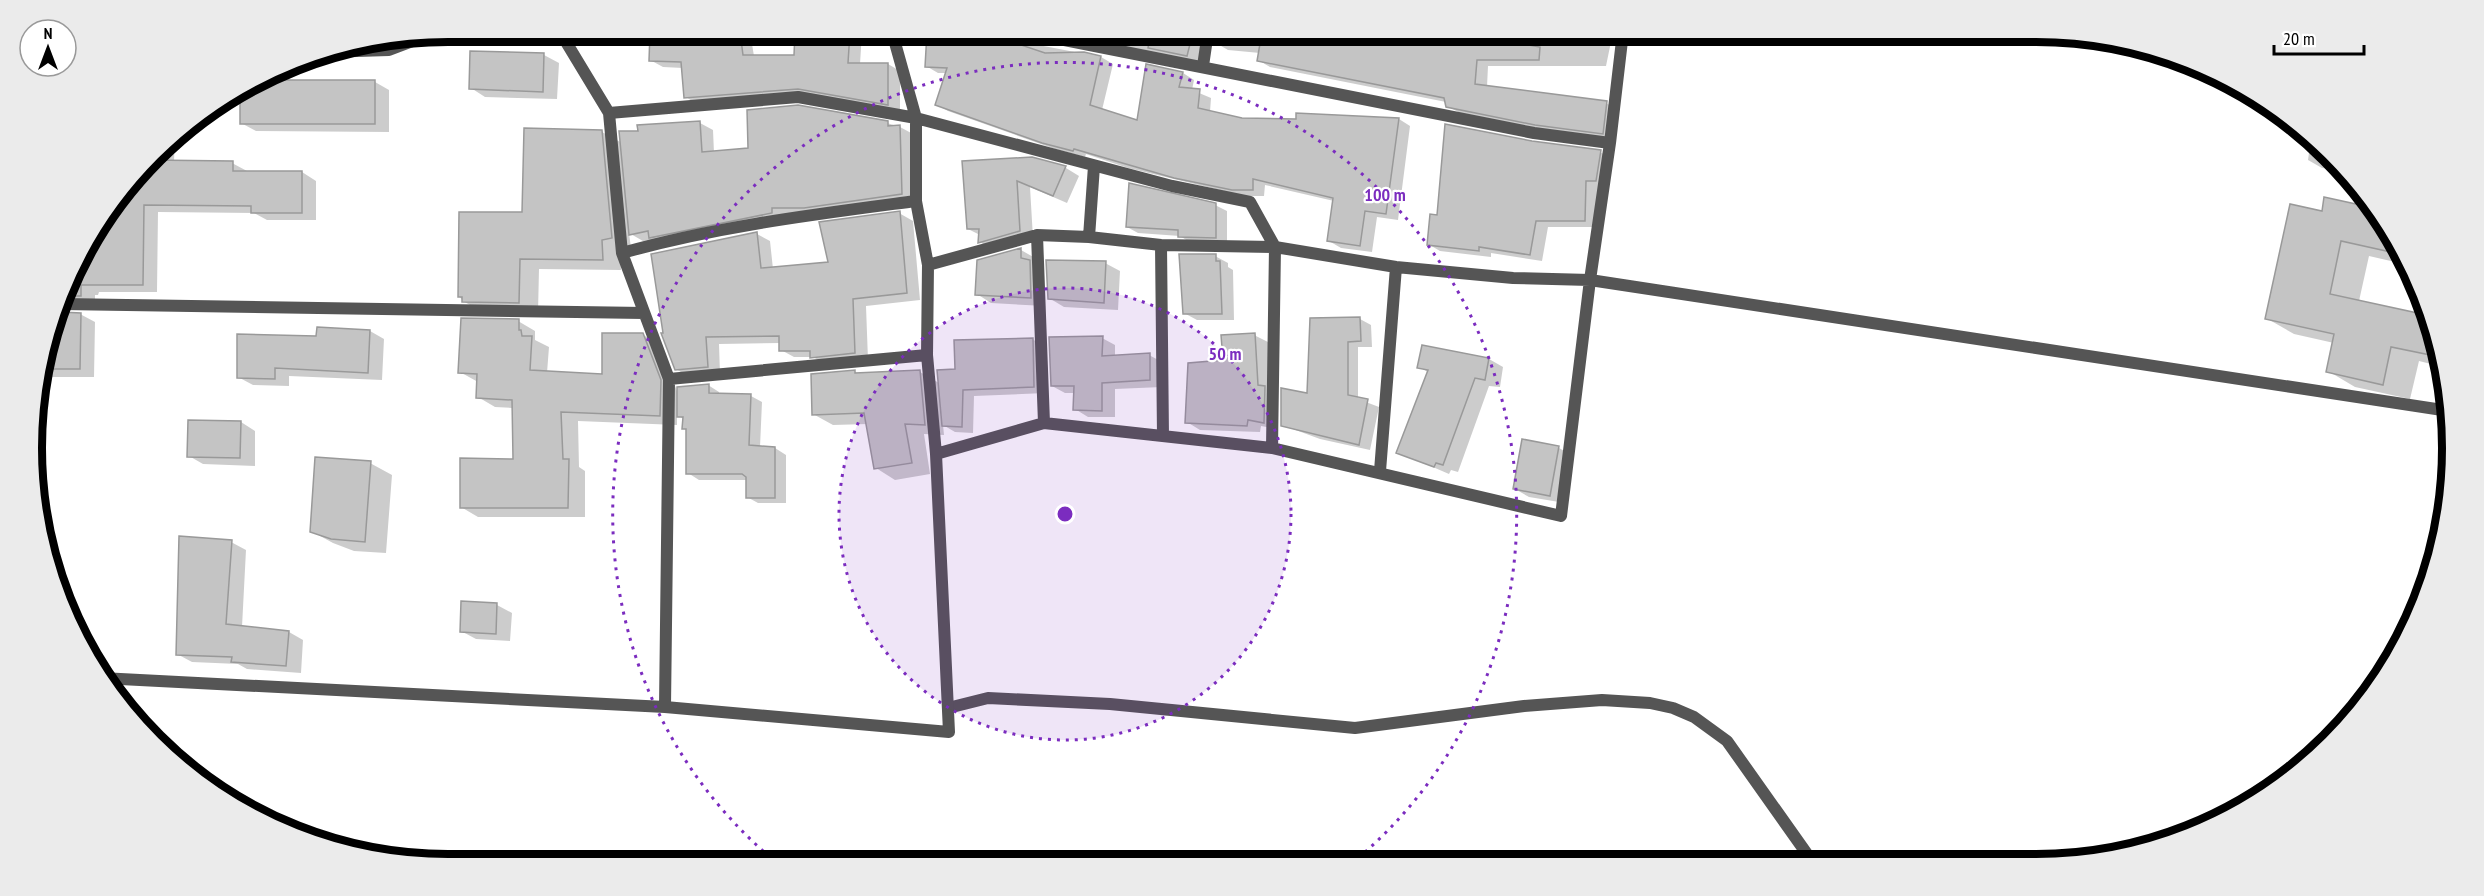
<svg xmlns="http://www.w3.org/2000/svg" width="2484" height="896" font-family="'PT Sans Narrow',sans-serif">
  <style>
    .shadow { fill: #0003 }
    .building { fill: #c4c4c4; stroke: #999; stroke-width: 1.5 }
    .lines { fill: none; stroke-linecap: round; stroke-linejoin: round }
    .service { stroke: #555; stroke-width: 12 }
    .minor { stroke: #555; stroke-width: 12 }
    .ring { fill: none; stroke: #7b2cbf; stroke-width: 3; stroke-dasharray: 3 6 }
    .rim { fill: none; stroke: #000; stroke-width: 8 }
    .centre { fill: #7b2cbf; stroke: #fff; stroke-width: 3 }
    .ring-label { font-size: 18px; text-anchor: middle; font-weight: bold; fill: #7b2cbf; stroke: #fff; stroke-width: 4.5; stroke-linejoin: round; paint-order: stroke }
  </style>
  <rect width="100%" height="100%" fill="#fff"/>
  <path class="shadow" d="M651,32H750L754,56H796L797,32H862L860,64H888L900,71V111L811,95L698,105L686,97L683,68L663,67L650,60Z
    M928,32H1034L1029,33L1028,43L1101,57L1113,64L1102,110L1138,122L1183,73L1194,80L1192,90L1211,98L1210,112L1241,120L1399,119L1410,126L1398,220L1377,217L1372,252L1341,248L1329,241L1334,201L1265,185L1264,196H1245L1128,168L1086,154L1085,157L1055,149L948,111L937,105L947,73H938L926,66Z
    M1047,32H1613L1606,66H1488L1487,87L1606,103L1618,110L1614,140L1549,131L1460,113L1447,106L1446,102L1270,67L1258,60L1260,53L1228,50L1216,43L1217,32L1213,34L1199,62Z
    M472,52L544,55L559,63L557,99L485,97L471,88Z
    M259,82H375L389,90V132L256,131L241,123V93Z
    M700,123L713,130L714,153L749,149L887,123L900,127L913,134L915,201L643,241L629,233L631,248L620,250L621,270L539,269L538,313L482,312L463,301L459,296L523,213L602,132L622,143L639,133Z
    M175,134L174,162L232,163L247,171L302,172L316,181V220H267L254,213L158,212L157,292H99L98,295H95V304H73L67,313L80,314L95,322L94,377H47L41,374L75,263L84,249H95L117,195Z
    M2311,138L2347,171L2322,168L2308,160Z
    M1532,143L1600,152L1612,159L1597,227H1548L1542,261L1491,253V257L1440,251L1428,244L1439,217Z
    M1032,159L1066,168L1079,176L1067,203L1030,187L1033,238L993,250L980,242V235L968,229Z
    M1215,205L1227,211V243H1191L1180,236L1138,233L1127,227Z
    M899,213L913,221L920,300L866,306L868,360L825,364L813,357H794L781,350V343L719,344L720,374L689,377L676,369L757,234L770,241L773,269L830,264Z
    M2323,213L2397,239L2408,265L2369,256L2359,301L2431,317L2443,367L2419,361L2410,399L2355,387L2328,371L2334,343L2294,334L2266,318Z
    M1021,250L1035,258L1045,306L991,303L977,294Z
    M1180,255L1215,256L1228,263V267L1233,270L1234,320H1197L1184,313Z
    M1105,263L1120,271L1118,310L1064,307L1049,298Z
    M1360,319L1371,325L1372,347H1358V399L1379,407L1370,450L1320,439L1282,425L1308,394Z
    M518,321L535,331V340L549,347L547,373L603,376L643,335L660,344L678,394L708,385L719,392V394L751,396L762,402L760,447L775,448L786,455V503H758L747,497V480H699L688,473V431L684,428V419L677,415V425L578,421L579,467L585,471V517H478L461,507L515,460L513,408L495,407L478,397V382L460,372Z
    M370,331L384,339L382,380L289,376V386L253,385L238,377L318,337Z
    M1254,335L1268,342L1277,429L1261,426L1260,432L1200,430L1187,422Z
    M1102,338L1115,345V357L1149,355L1162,362V387L1115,389V417H1088L1075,409V393H1065L1052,386Z
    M1032,339L1044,346L1046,393L974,396L973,433L955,432L943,425L944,435L924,434L930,474L895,480L876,468L868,424L833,425L813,414L855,372L859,374L920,372L939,383L957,371Z
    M1423,346L1489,359L1503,367L1500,387L1489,386L1458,472L1451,470L1449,474L1398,452L1428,372L1419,367Z
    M241,422L255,431V466L203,464L189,456Z
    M1559,448L1573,456L1565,503L1529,497L1515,489Z
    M370,463L392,475L386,553L354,551L333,543L311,531Z
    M231,542L246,550L242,627L289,632L303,640L301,673L247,669L238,664L192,662L177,654Z
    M463,603L497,605L512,613L510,641L476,639L461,631Z"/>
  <path class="building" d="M650,32H740L743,55H794L795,32H850L848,63H888V105L798,89L684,98L681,62L649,61Z
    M927,32H982L1045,53L1084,52L1101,56L1090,105L1137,120L1146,64L1183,72L1179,87L1200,89L1198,108L1242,118L1296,119V113L1399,118L1386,214L1365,211L1360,246L1327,241L1333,198L1253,179V190H1232L1174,178L1074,149L1073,151L1042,143L935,105L947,68L925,67Z
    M1151,32H1193L1187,56L1148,48Z
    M1262,32H1454L1540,47L1539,60H1477L1475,84L1607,101L1603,134L1535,125L1446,107L1444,98L1257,61Z
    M470,51L544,53L543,92L469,89Z
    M261,80H375V124H240V94Z
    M798,105L888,121V126L900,125L902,194L804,208H772V213L649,238L648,231L629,235L619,131H638L637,125L700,121L702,152L748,148L747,110Z
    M1445,124L1532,141L1601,150L1596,181H1586L1585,221H1536L1530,255L1479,247V251L1427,245L1430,214L1437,215Z
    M524,128L602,130L612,238L602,240L603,260L520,259L519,303L462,302V297H458L459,212H522Z
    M1032,157L1066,166L1053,196L1017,181L1020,231L978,243L979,229H967L962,161Z
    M149,160L233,161V171H302V213H251V206L144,205L143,285H81V296H65L75,263L117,195Z
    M1129,183L1216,203V238L1178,237V230L1126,227Z
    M2324,197L2374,208L2397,239L2404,255L2341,241L2330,294L2431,316L2440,357L2391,347L2383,385L2326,372L2334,334L2265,319L2290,204L2322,211Z
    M900,211L907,293L853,299L855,353L810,358V351H779V336L706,337L708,367L675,370L661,333H663L651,254L757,232L761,268L828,262L819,222Z
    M1021,248V258L1030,260L1031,298L975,295L977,260Z
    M1179,254H1216V261H1220L1222,314H1183Z
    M1046,260L1106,261L1104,303L1048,299Z
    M60,312L81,313L80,369H43Z
    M1360,317L1361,341L1348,342V395L1368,399L1359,445L1281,426V388L1307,393L1310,318Z
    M461,318L519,319V330H521L522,336H532L530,370L602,374V333H643L661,380L660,416L561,412L563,459H569L568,508H460V458L513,459L512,400L476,398L477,374L458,373Z
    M317,327L370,330L368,373L275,368V379L237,378V334L316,336Z
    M1255,333L1258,385L1265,386L1264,423L1248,420L1247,426L1185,423L1188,363L1223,360L1221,335Z
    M1103,336L1102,356L1150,353V380L1102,383V411L1073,410L1074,386H1051L1049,337Z
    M1033,338L1034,387L963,390L962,427L942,426L937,370L955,369L954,340Z
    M1422,345L1489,358L1485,380L1475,378L1443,465L1436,463L1434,467L1396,453L1428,370L1417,368Z
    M855,370V373L920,370L925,425L905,424L912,463L874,469L864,413L812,415L811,374Z
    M709,384V393L751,394L749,445L775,447V498H746V477L742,474H686V429H682L683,417H677V387Z
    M188,420L241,421L240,458L187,457Z
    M1522,439L1559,446L1550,496L1513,489Z
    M315,457L371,461L365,542L331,539L310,532Z
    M179,536L232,540L226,624L289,631L286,666L231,662L232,657L176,655Z
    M461,601L497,603L496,634L460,632Z"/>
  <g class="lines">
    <path class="service" d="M948,708L988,698L1110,704L1355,728L1524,706L1602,700L1650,703L1673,708L1694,717L1727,741L1812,861"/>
    <path class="minor" d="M560,32L609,113L622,253
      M892,32L916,118V201L928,265L1037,235L1089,237L1161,245L1275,247L1396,267L1513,278L1590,280L1610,143L1623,32
      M1024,32L1534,133L1610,143
      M324,52L389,50L434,33
      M1203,66L1208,32
      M609,113L798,97L916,118L1172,186L1250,202L1275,247L1272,448
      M916,201C818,214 718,226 622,253L669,379L927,355L928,265
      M1037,235L1044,423
      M1089,237L1094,166
      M1161,245L1163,436
      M62,304L644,313
      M936,454L1044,423L1272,448L1561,516L1590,280L2449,411
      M1380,471L1396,267
      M101,678L665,707L949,732L936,454L927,355
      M665,707L669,379"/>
  </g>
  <circle cx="1065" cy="514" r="226" fill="#7b2cbf" fill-opacity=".12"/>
  <g class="ring">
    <circle cx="1065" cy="514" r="226"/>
    <path d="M777 863A452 452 0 1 1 1356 860"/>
  </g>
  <path d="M0 0H2484V896H0ZM448 42H2036A406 406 0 0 1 2442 448V448A406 406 0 0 1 2036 854H448A406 406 0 0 1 42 448V448A406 406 0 0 1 448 42Z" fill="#ebebeb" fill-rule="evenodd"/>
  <path class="rim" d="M448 42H2036A406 406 0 0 1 2442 448V448A406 406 0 0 1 2036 854H448A406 406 0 0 1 42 448V448A406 406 0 0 1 448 42Z"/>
  <circle cx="1065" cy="514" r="9" class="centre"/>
  <g class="ring-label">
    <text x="1385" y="201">100 m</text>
    <text x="1225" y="360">50 m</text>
  </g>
  <g transform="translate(48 48)"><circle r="28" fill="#ffffff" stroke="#999999" stroke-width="1.5"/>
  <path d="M0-4.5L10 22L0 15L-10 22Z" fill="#000000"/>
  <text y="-9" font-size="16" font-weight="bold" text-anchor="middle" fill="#000000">N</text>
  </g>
  <path d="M2274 45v9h90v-9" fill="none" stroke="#000000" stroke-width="3"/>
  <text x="2283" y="45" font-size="18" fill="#000000" stroke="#ffffff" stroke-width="4.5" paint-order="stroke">20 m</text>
</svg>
